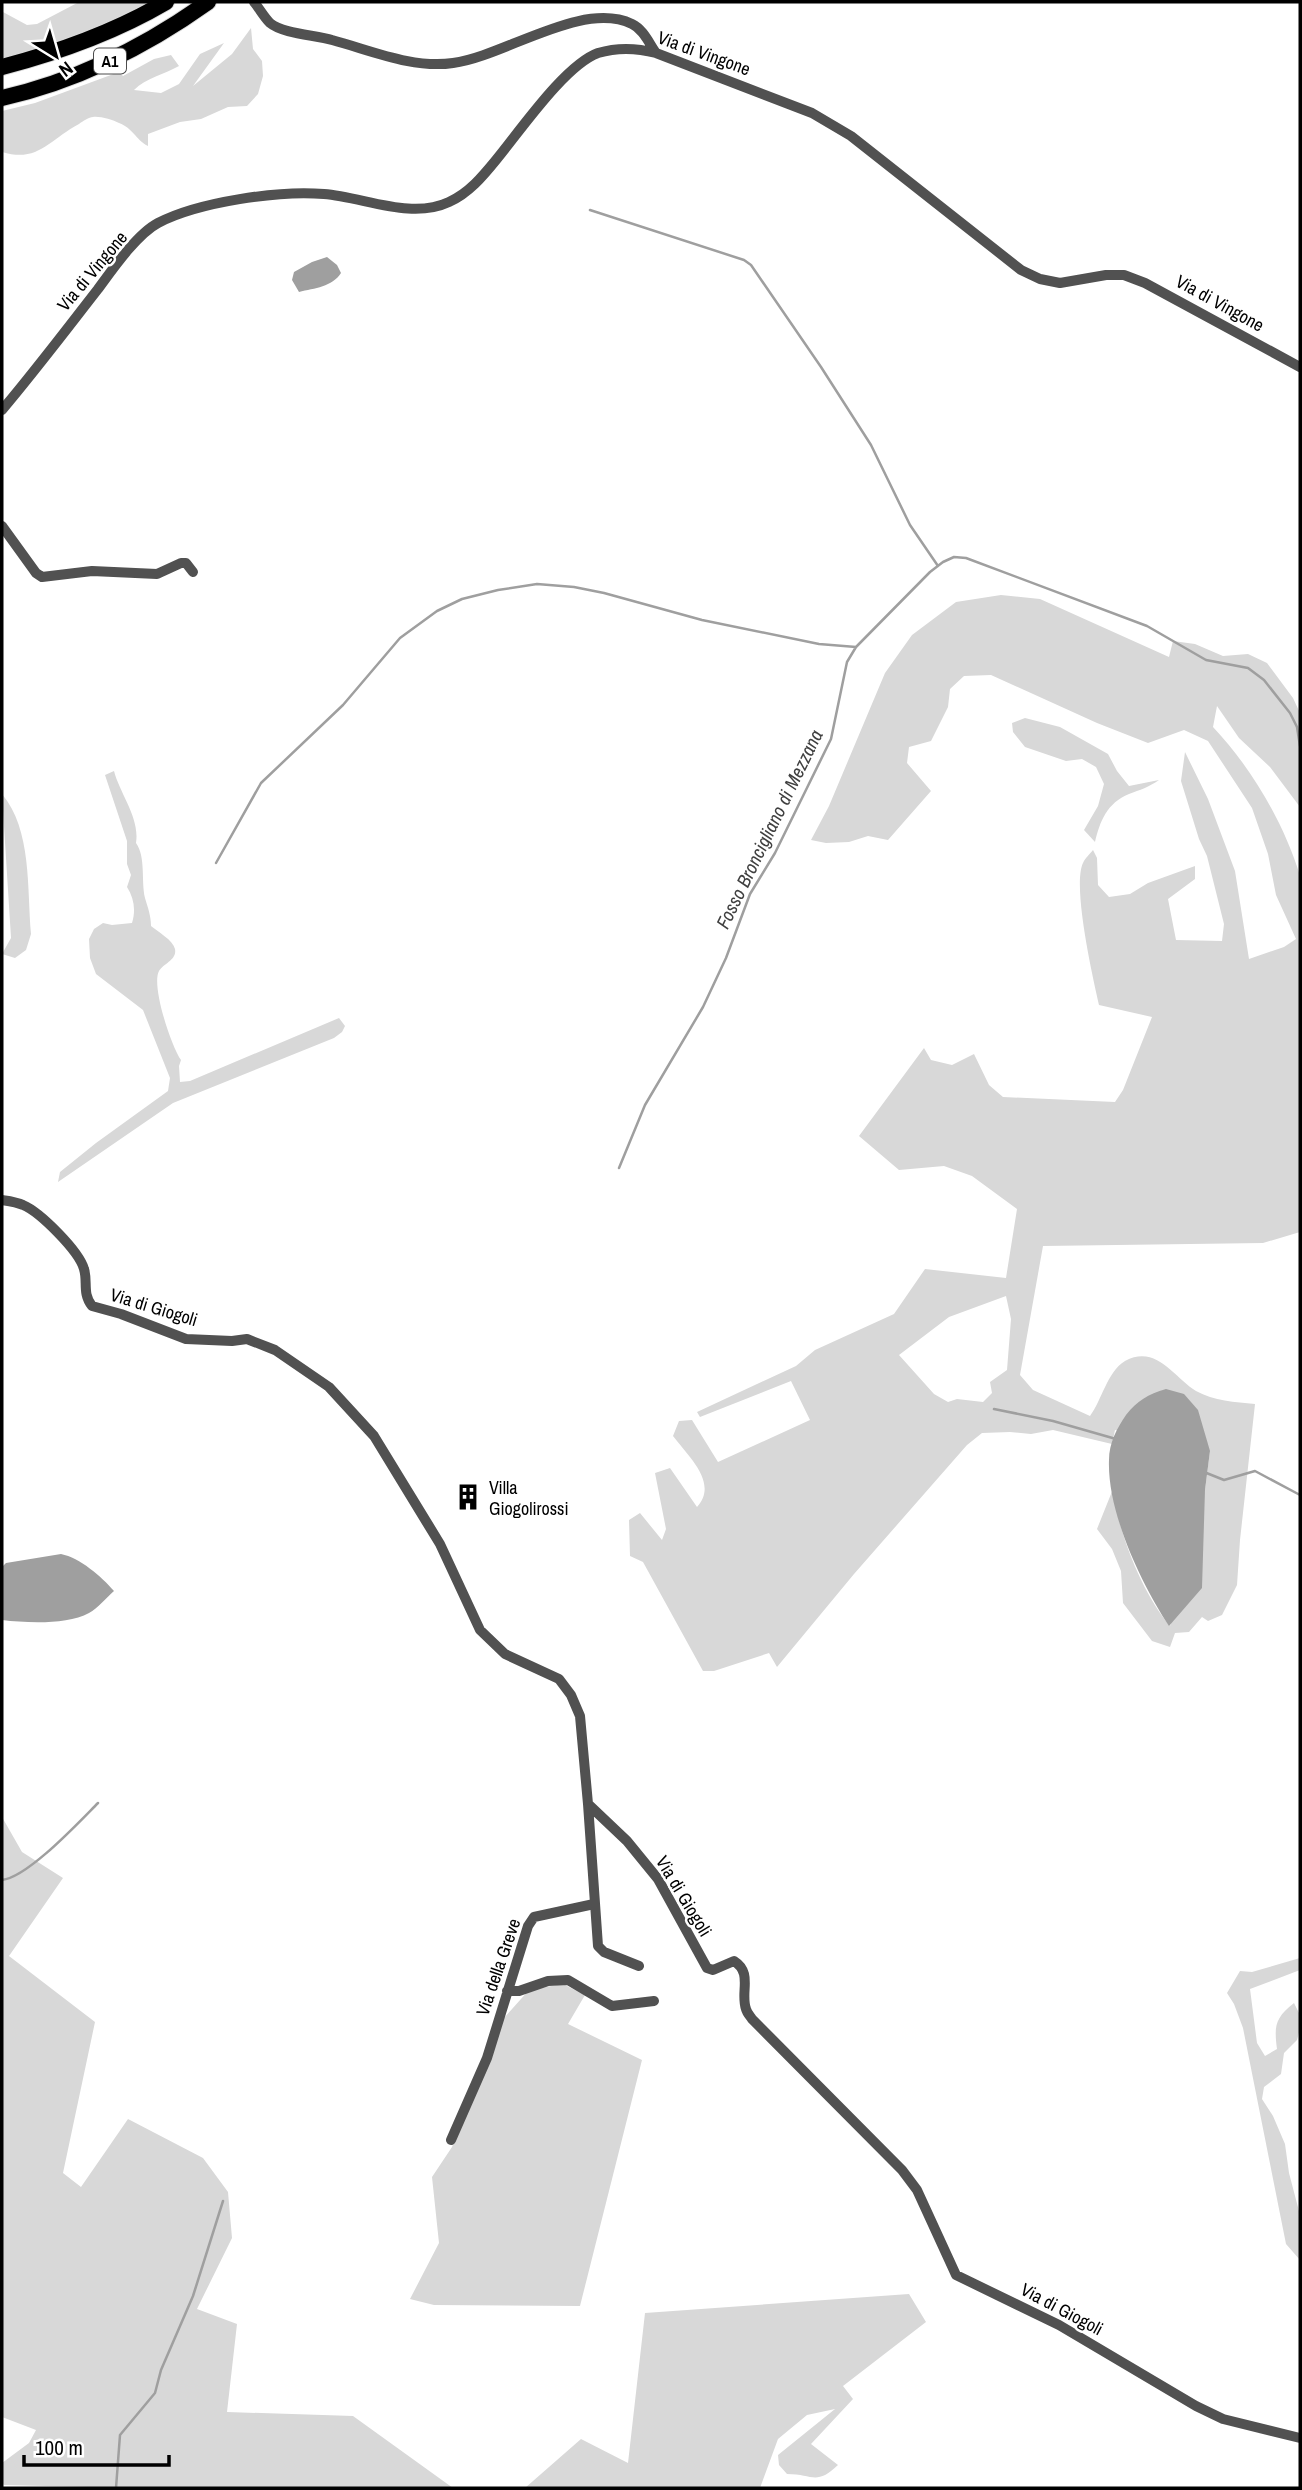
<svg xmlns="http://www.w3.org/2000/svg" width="1302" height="2490" font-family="'Archivo Narrow',sans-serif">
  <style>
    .green { fill: #d8d8d8; fill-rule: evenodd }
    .water { fill: #9f9f9f }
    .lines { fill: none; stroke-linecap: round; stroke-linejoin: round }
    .stream { stroke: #9f9f9f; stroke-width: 2.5 }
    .highway-casing { stroke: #dbdbdb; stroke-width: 18 }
    .minor { stroke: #515151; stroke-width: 10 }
    .highway { stroke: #000; stroke-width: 16 }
    .labels { text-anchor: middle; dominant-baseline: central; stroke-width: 5; stroke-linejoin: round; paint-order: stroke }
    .shield { fill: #fff; stroke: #4c4c4c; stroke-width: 2 }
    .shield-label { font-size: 16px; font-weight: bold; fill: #000 }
    .street-label { font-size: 18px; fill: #000; stroke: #fff }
    .poi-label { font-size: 18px; fill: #000; stroke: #fff; text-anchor: start }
    .water-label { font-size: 19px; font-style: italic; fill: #404040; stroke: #fff }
  </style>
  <rect width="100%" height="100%" fill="#fff"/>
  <path class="green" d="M79,2H155C106,27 54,45 2,60V8L3,12L27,25L37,24Z
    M251,28L253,49L262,61L263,76L258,94L247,106L228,107L201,119L180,122L148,134V146C135,139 133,128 119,123C113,120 100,116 93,117C89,117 83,121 79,124C49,140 38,163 2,152V111L35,103L119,72L123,76L154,59L171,55L179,66C165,74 146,78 134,90L161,93L179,84L200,54L224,43L193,86L232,54Z
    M1001,595L1040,599L1169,657L1173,641L1195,644L1223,656L1248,654L1267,663L1293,698L1300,713V807L1270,767L1239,738L1217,706L1213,727C1251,767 1284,823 1300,876V1232L1263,1243L1043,1246L1020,1375L1033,1390L1090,1416C1102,1400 1107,1372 1125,1361C1157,1344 1174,1378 1196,1391C1214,1401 1235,1402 1255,1404L1240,1540L1237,1585L1222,1615L1208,1621L1202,1617L1189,1632L1175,1633L1170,1647L1152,1641L1123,1603L1121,1571L1112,1549L1097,1529L1113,1489C1118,1532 1142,1593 1170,1626L1205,1490L1210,1451L1115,1430L1112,1444L1053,1430L1031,1434L1010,1432L982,1433L967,1445L854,1574L777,1667L769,1653L714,1671H703L643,1562L630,1556L629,1520L640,1513L662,1540L666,1529L655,1473L670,1468L697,1507C719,1483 688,1456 673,1436L679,1421L692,1420L718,1462L810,1420L791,1381L700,1417L697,1412L796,1366L815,1350L894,1314L925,1269L1006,1278L1017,1209L972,1176L944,1166L899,1170L859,1136L924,1048L931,1060L952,1065L974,1054L989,1085L1003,1097L1115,1102L1123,1090L1152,1017L1099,1005C1093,978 1072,886 1083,863C1085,858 1090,854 1093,850L1097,858L1098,885L1109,897L1130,894L1148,883L1195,866V879L1168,899L1176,940L1222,941L1224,924L1207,856L1199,839L1181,781L1185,752L1208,799L1235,871L1249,959L1284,947L1296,939L1276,895L1268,854L1252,808L1208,741L1184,730L1148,743L1097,723L991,675L964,676L950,689L948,707L931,741L909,747L907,763L931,791L888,840L868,836L849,842L826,843L811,840L829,806L885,673L912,635L956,602ZM1006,1296L1011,1319L1007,1370L990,1382L992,1393L983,1402L957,1399L948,1402L934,1394L899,1355L949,1317Z
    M1025,718L1060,727L1108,754L1117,771L1129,786L1159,780C1149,787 1140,790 1129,794C1107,803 1100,821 1095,842L1084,830L1098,806L1104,784L1096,767L1082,759L1066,761L1025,747L1013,732L1012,723Z
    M114,771C120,794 140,818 136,843C146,857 141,881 145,898C148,908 151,916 151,926C158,932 173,940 175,949C177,960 164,963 159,971C151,985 171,1046 181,1060L179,1066L180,1082L190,1081L339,1018L345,1026L342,1032L334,1038L173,1103L58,1182L60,1172L96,1143L168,1091L170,1078L143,1010L96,974L90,958L89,939L94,929L103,923L112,925L132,923C136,910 134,898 127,887L131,875L127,864V841L105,775Z
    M2,794C32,830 27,888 31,934L26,950L15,958L2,954L11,938Z
    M2,1817L22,1852L63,1878L9,1956L95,2022L63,2173L81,2187L128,2119L203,2158L228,2192L232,2238L197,2309L237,2324L227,2412L353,2416L453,2488H130L4,2485L2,2483V2463L29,2443L36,2430L2,2417Z
    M1300,1958V1970L1250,1989L1257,2043L1265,2056L1277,2049C1274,2026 1275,2018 1294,2003L1300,2015V2029L1297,2040L1284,2053L1281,2074L1264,2087L1262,2099L1273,2116L1285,2144L1289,2173L1300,2215V2260L1286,2244L1243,2028L1234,2004L1227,1993L1240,1971L1252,1972Z
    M563,1984L585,1995L568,2024L642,2060L580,2306L434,2305L410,2299L439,2243L432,2177L452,2147L504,2018L529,1990Z
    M909,2294L926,2322L843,2386L853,2399L811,2444L838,2465C816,2486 813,2474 787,2474L779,2465L778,2455L835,2409L807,2415L778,2439L760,2488H525L581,2439L628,2463L645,2313Z"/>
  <path class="water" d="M327,257L337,265L341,273C332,287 315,288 299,292L292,280L294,272L312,262Z
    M1166,1389L1184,1394L1198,1410L1210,1451L1205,1490L1202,1588L1169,1626C1141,1583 1107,1512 1109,1460C1109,1443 1117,1428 1126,1415C1137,1401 1148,1394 1166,1389Z
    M61,1554C80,1558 101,1576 114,1591C106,1598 98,1608 89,1613C67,1625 27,1623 2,1620V1567L6,1563Z"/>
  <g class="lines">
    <path class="stream" d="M590,210L744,260L751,265L821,367L871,445L910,525L938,566
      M216,863L261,783L343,705L400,638L437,611L462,599L498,590L537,584L574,587L604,593L702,620L819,644L856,647
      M619,1168L645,1105L703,1007L726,958L750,894L775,853L831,739L847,662L856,647L930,572L943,562L954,557L966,558L1147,626L1206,660L1248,668L1264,680L1290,713L1297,727L1300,746
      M994,1409L1053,1421L1116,1439
      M1204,1472L1224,1480L1255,1471L1300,1495
      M2,1880C28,1877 78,1823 98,1803
      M116,2488L120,2435L155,2393L161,2370L193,2296L223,2201"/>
    <g class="highway-casing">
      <path id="highway" d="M2,67C59,52 115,32 166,2
        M2,98C77,81 145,47 208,2"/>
    </g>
    <path class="minor" d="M254,2C259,8 264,17 270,23C283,34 316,35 332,40C370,50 413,69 453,63C505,56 582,0 632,24C643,29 649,43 656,53
      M2,410C35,371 66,330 98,289C112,270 137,234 158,223C198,202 280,190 324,194C364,197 411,220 449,202C469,193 483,176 496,160C520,131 565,65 598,53C618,47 637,48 656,53L812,113L851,136L1021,270L1040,279L1060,283L1106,275H1124L1145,283L1300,367
      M2,526L36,573L42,577L92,571L157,574L181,563H186L193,572
      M2,1200C9,1201 17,1202 23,1205C40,1212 79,1251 84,1269C88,1282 82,1293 92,1306L121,1314L186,1339L232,1341L247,1339L275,1350L329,1387L374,1436L440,1544L480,1630L505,1654L559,1679L571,1695L580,1716L588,1804L627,1841L658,1879L707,1968L713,1970L734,1961C753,1973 740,1992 746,2009C747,2013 750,2016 752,2019L902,2170L917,2190L956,2275L1059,2325L1196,2406L1223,2419L1300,2438
      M588,1804L598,1946L604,1952L639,1966
      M507,1991H519L548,1981L568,1980L612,2006L654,2001
      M451,2140L487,2058L528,1926L534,1917L594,1904"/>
    <use href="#highway" class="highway"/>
  </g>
  <defs>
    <g id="building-bare" transform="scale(2.1)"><path d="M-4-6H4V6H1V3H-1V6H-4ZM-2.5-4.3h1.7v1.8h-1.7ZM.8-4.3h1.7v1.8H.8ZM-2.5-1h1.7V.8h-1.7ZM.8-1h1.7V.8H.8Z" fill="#000" stroke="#fff" stroke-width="2.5" paint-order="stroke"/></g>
  </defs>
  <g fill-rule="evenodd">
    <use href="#building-bare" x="468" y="1497"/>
  </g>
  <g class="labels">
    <rect class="shield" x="94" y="48.5" width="32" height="25" rx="5"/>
    <g class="shield-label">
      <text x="110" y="61">A1</text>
    </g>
    <g class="street-label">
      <text transform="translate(704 53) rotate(20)">Via di Vingone</text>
      <text transform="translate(92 271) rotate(-50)">Via di Vingone</text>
      <text transform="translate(1220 303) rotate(29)">Via di Vingone</text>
      <text transform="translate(154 1307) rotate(17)">Via di Giogoli</text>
      <text transform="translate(684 1896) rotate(59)">Via di Giogoli</text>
      <text transform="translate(498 1967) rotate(-71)">Via della Greve</text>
      <text transform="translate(1062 2309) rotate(28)">Via di Giogoli</text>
    </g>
    <g class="poi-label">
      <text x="489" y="1487">Villa<tspan x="489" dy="21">Giogolirossi</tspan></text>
    </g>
    <g class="water-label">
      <text transform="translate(769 829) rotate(-64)">Fosso Broncigliano di Mezzana</text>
    </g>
  </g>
  <rect width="1302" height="2490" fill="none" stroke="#000000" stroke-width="7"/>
  <g transform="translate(56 56) rotate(143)" stroke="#ffffff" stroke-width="5" paint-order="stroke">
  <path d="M0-5L12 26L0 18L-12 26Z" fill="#000000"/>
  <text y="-10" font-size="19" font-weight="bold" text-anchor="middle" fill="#000000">N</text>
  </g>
  <path d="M24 2455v10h145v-10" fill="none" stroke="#000000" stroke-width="3.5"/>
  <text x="35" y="2455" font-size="21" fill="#000000" stroke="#ffffff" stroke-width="5" paint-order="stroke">100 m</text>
</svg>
